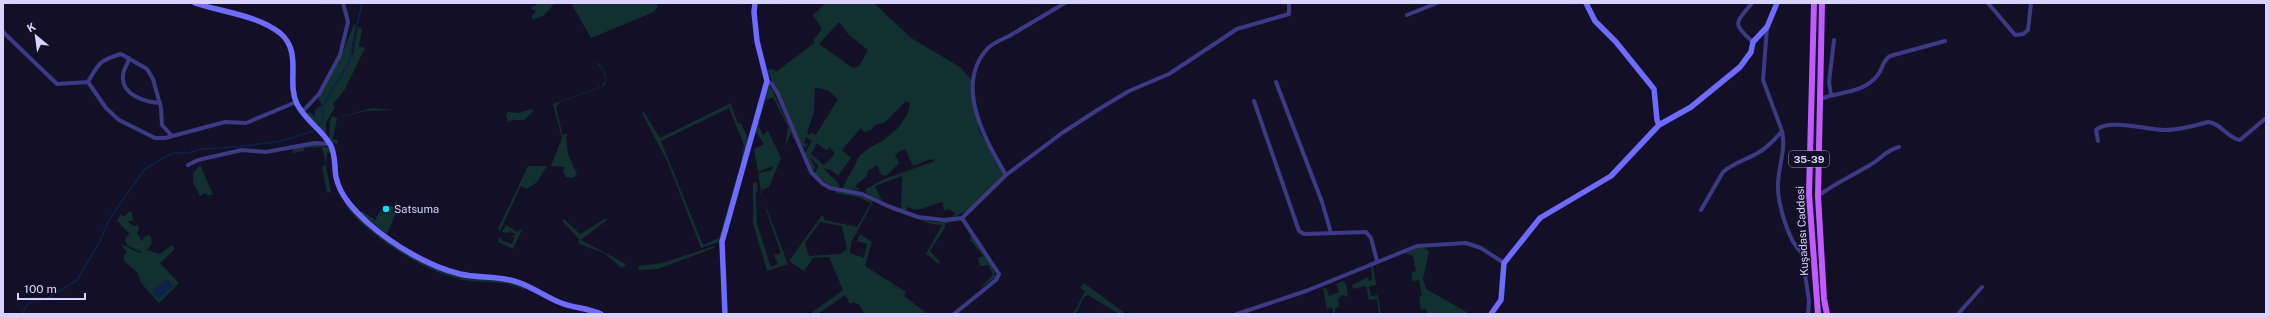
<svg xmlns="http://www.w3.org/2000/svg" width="2269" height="317" font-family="'Public Sans',sans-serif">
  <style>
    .green { fill: #12302f; fill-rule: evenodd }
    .water { fill: #0c2248 }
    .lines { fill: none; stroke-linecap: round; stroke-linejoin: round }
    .stream { stroke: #0c2248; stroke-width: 1.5 }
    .street { stroke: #3d3a85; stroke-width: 4 }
    .secondary { stroke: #6f6bff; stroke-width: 5.5 }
    .primary { stroke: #c25bff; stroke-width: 6 }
    .poi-dot { fill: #00e5ff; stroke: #130f26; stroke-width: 1.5 }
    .labels { text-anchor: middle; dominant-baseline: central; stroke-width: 3; stroke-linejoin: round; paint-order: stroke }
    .shield { fill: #130f26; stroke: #9e99be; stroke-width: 1 }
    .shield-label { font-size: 10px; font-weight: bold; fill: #d9d4ff }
    .poi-label { font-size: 11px; fill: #d9d4ff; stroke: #130f26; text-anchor: start }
    .street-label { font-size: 11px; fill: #d9d4ff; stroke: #130f26 }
  </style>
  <rect width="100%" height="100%" fill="#130f26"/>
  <path class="green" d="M536,3H555L544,15L533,20L532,16L536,11L531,9V7L537,5Z
    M571,3H655L658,6L654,12L591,38Z
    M826,3H874L911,38L960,67L972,80L979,130L1003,173V176L970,209L952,218L955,213L949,209L944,211L942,202L918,210L907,207V211L901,210L902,176L875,186L882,201L866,193V189L884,179L935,161L931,159L913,166L905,149L895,154L899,163L886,176L881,175L877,165L868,171L867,176L855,186L860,190L842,189L860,155L869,148L884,140L899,127L908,113L910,103L906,101L885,122L875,125L871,130L864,132L861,128L842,150L851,158L838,176L831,170L823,168L840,185L838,188L830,186L815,174L818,166L810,156L815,168L813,172L805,153L812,141L806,137L804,143L808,144L806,148L802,146L767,70L774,69L776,72L814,43V39L822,29L813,15ZM839,22L849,35L868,50L859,66L853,68L819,44ZM815,87L829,91L838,99L816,135L811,132L810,135L807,133L814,112ZM817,143L827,151L829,147L834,152V155L824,165L811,154Z
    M354,24L356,25L352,45V58L358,27L362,29L359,46L365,48L344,91L333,104L335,107L326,123V137L308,117V111L315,116V110L322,105L318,98L340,59Z
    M595,61C603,65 610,78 604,86L560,102L556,107L563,136L564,134H568L566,137L568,154L577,174L573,178L566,177L563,172L564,167L551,166L562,138L553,104L602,86L606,80L603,70Z
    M770,85L798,146L791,133L785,147L788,127L773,97L765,101L760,119L759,127L763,135L768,131L781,158L769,187L760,191L788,264L767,271L753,223V183L757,182L758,190L756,193L757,224L771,267L778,264L774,255L781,253C771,226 762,201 758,173L772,170L773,166L758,172L754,149L764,144L754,129L767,86Z
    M731,103L738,124L741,123L748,138L742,165L740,166L744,145L729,108L661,141L703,245L719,238L738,173H740L721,241L701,248L668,163L642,113L644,112L660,138Z
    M372,108L394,110L366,111L337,118L333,139L338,140L337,145L329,140L330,121L332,116L337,118Z
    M531,109L534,111L524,120H512L508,122L506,115L508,112L519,113Z
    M314,144L330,148L332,153H327L326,166L331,192L327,193L322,167L326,164L322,147L304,148V151L292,153L293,148Z
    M200,165L213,194L208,196L206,193L200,196L193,182V173Z
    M528,166H547L537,182L527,189L521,186L500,231L498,229Z
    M837,191L859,194L873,202L851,243L850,253L864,258L867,244L857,241L860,234L872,242L865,266L906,292L904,296L928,314H865L858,303L856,304L854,302L850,304L845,295L818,314H810L843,290L829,257L813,258L804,271L789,261L822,215L825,220L857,227L871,203L858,197L835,193ZM820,222L842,226L847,249L840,254L809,256L805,243Z
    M346,202L403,251L433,268L460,277L510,282L526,288L525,290C504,279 481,284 459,279C421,269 385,245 357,219C353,214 345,208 346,202Z
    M396,202L400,204L387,234L361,214L362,211L375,220L385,203L393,207Z
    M130,211L132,213L133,221H127L133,226L138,225L139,229L137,233L142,241L145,236L150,235L152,243L147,250L160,254L172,245L175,249L160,263L179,283L159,303L141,283L137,272L124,261V255L127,253L121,244L140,253L142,252L128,246L125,241L126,237L130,234L121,226L120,222H117L120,215L125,216Z
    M905,214L934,222L961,220L991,264L996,277L980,289L993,274L988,265L980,266L978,258L984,256L970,240L971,236L961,221L946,223L944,229L930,251L940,262L939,264L926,254L942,225L931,224Z
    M606,218L607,220L581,240L626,264L622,268L604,253L579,244V239L562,221L564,219L580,234Z
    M506,225L518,232L520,229L522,230L513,249L498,242L500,237L503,241L512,244L514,238L512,236L516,235L510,231L508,233L502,232Z
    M714,246V248L658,269L638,270L639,266L663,263Z
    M1420,247L1427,249L1429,252L1423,279L1426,289L1470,314H1427L1426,309L1421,310L1419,297L1422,296L1419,280L1412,281V272L1416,271L1413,256L1405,253Z
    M1371,265H1373L1376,285L1369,287L1371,296L1378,295L1381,314H1379L1377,299L1369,300L1366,286L1353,289L1352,285L1368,277L1369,281L1372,280Z
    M1343,281L1346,284L1348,297L1343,295L1338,299L1339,307L1335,308V312L1333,313L1332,307L1327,309L1323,287L1327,289L1329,296L1339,292L1336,284Z
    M1084,283L1126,314H1119L1088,295L1084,297L1076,314H1071L1076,309L1085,291L1080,288Z"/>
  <path class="water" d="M167,278L173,286L159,299L152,291Z"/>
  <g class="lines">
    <path class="stream" d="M318,126L323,121L322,107L349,62L362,3
      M22,314L28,303L50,297L77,280L99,243L109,220L124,198L145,169L165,157L174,153H187L202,149L236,147L282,141L313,131L316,129"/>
    <path class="street" d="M1752,3C1736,23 1731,23 1753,42
      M1988,3L2015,35L2023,34L2028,30L2031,3
      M1407,15L1437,3
      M3,32L57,84L88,82L106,108L119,120L155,138H165L225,122L246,123L296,102
      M129,58C128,65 123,69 123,76C121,95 145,102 160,103
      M767,81L772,84L778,94L811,172L823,184L830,188L862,194L890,207L918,217L944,220L962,218L1006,175L1062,133L1099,109L1129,91L1169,74L1237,29L1289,14V3
      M88,82C98,64 100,60 121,54L147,69L153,79L161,108L162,125L172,136
      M1276,82L1322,202L1331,233
      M1831,95L1829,82L1834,40
      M1820,99C1840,91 1862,94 1877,76C1883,69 1882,61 1890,56L1945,41
      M1254,101L1299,231L1304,234L1366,232L1371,238L1377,261
      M303,111L319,94L340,55L348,22L343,3
      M1782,131C1786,150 1779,164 1778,183C1777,202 1788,241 1802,253L1809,301L1808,314
      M2098,141L2096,130C2108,118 2148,130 2165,130C2179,130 2194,126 2208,122C2221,123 2227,138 2240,140L2266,118
      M188,165L198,160L242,150L266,152L315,143L330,144
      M1006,175C986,141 953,85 988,48C993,43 1003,39 1009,36C1028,25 1046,14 1065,3
      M1818,196C1835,183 1852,176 1870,165C1881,159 1886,150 1899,147
      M1701,210L1723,172C1732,164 1745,160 1756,154C1766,149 1774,140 1782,131L1763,80L1767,27
      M954,314L996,280L999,274L962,218
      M1237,314L1306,291L1417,246L1466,243L1481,248L1504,263
      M1958,314L1982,287"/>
    <path class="secondary" d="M195,3C222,12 257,15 280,33C303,52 286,82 297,104C305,120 322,130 330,144C336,154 334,166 336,177C340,196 354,210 368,223C393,245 428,266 460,274C478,278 497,276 514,281C530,285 545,297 561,303C574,308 588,308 601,314
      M1586,3L1595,21L1616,42L1654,89L1657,120L1659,125
      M725,314L722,242L767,81L757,41L754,12L755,3
      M1491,314L1501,300L1504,263L1540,218L1611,176L1659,125L1691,107L1740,67L1751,52L1753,42L1767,27L1777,3"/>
    <path class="primary" d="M1814,3L1809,194L1818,314
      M1822,3L1818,196L1824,299L1827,314"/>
  </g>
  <circle class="poi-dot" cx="386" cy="209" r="4"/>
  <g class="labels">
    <rect class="shield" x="1789" y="151" width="40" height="16" rx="3"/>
    <g class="shield-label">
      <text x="1809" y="159">35-39</text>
    </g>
    <g class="poi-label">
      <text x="394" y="209">Satsuma</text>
    </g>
    <g class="street-label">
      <text transform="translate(1802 231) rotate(-93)">Kuşadası Caddesi</text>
    </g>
  </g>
  <rect width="2269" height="317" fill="none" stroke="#d9d4ff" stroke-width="8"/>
  <g transform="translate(36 36) rotate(331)" stroke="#130f26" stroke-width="3" paint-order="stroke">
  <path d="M0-3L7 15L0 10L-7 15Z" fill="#d9d4ff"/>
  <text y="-6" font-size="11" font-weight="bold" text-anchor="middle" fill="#d9d4ff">K</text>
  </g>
  <path d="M18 293v6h67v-6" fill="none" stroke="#d9d4ff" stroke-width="2"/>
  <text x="24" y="293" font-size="12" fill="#d9d4ff" stroke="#130f26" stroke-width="3" paint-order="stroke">100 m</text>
</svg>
